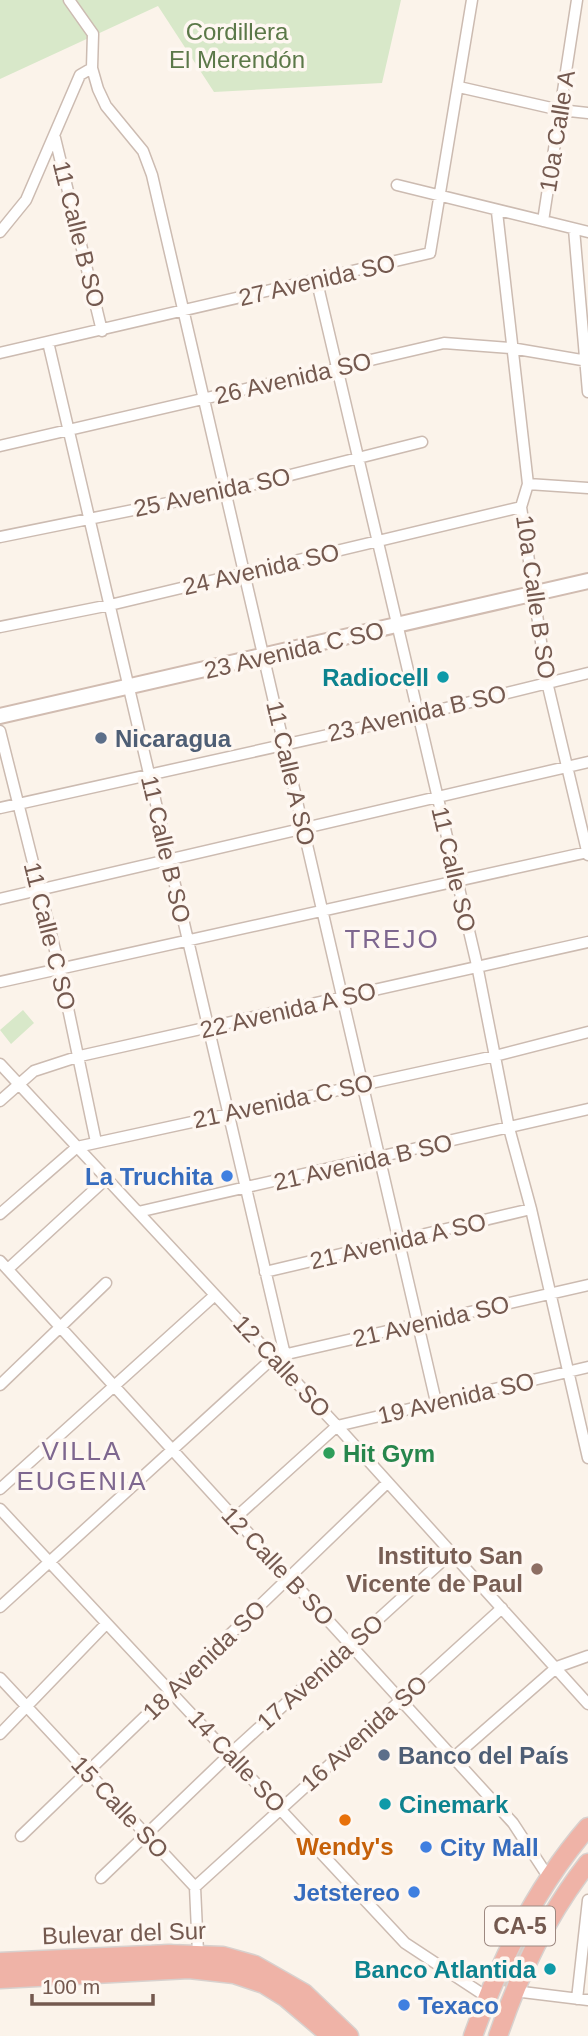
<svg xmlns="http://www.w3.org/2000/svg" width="588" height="2036" font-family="Helvetica,sans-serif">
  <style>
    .green { fill: #d8e8c9 }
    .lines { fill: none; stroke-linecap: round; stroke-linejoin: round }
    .highway-tunnel { stroke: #d9ccc3; stroke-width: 18; stroke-dasharray: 18 9; stroke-linecap: butt }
    .street-casing { stroke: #ccbbb1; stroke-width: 13 }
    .secondary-casing { stroke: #d1bcb1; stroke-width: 18 }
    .highway-casing { stroke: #d8d1ce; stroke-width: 21 }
    .street { stroke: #fff; stroke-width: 10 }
    .secondary { stroke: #fff; stroke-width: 14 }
    .highway { stroke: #efb3a7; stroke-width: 18 }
    .culture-dot { fill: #0f9aa8; stroke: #fef7f1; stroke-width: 2.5 }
    .service-dot { fill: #5c6f8a; stroke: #fef7f1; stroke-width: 2.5 }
    .shop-dot { fill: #3f7fe0; stroke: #fef7f1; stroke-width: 2.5 }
    .leisure-dot { fill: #2e9e5b; stroke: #fef7f1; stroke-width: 2.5 }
    .education-dot { fill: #8d6e63; stroke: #fef7f1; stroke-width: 2.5 }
    .food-dot { fill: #e8710a; stroke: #fef7f1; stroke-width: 2.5 }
    .labels { text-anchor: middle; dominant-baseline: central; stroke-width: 7; stroke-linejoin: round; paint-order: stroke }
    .shield { fill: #fef7f1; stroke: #9d8880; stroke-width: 2 }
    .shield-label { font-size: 23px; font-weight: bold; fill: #74594f }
    .park-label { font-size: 24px; fill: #5b7848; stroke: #fef7f1 }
    .street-label { font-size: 24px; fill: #74594f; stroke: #fef7f1 }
    .culture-label { font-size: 24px; font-weight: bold; fill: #0d838f; stroke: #fef7f1; text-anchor: end }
    .service-label { font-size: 24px; font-weight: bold; fill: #4e5e75; stroke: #fef7f1; text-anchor: start }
    .shop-label { font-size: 24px; font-weight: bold; fill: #366cbe; stroke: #fef7f1; text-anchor: end }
    .leisure-label { font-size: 24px; font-weight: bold; fill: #27864d; stroke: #fef7f1; text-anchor: start }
    .education-label { font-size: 24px; font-weight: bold; fill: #785e54; stroke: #fef7f1; text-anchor: end }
    .food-label { font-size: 24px; font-weight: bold; fill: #c56008; stroke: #fef7f1 }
    .neighbourhood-label { font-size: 26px; letter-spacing: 2px; fill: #7e678f; stroke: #fef7f1 }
  </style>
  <rect width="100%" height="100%" fill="#fbf3ea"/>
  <path class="green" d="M0,0H401L382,83L214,92L158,6L0,79Z
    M23,1010L34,1023L11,1044L0,1030Z"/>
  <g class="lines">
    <path class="highway-tunnel" d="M504,1986L538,1917"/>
    <g class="street-casing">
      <path id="street" d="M69,0L93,34L92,68L98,89L106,106L143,151L152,175L436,1402
        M459,87L560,110L588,113
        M55,138L102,331
        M397,185L588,232
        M497,212L528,484L521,507L547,682L588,855
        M543,221L577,0
        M574,229L588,392
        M0,232L26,200L80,75L92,68
        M317,282L477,965L509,1128L531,1209L588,1458
        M48,342L285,1355
        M0,353L430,253L472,0
        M0,446L444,343L511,348L588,361
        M528,484L588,488
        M0,537L227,491L422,442
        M0,627L110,605L521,507
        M0,731L60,970L96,1142
        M0,808L418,715L588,673
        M0,899L588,762
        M0,982L588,852
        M0,1064L337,1426L588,1704
        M0,1101L34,1071L80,1056L588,942
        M138,1212L588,1109
        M0,1214L77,1147L495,1056L588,1032
        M0,1261L513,1823L549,1878
        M8,1269L107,1178
        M265,1272L531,1209
        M0,1385L106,1283
        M0,1489L215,1295
        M0,1509L405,1943L487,1997
        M234,1519L337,1426L588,1367
        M0,1607L274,1357L588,1285
        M0,1678L195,1887L198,1953
        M0,1734L106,1624
        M453,1758L557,1667L588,1656
        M21,1836L387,1483
        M101,1878L230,1754L450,1554
        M195,1887L502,1608
        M514,1991L588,2000
        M577,1999L588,1900"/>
    </g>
    <g class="secondary-casing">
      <path id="secondary" d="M0,716L588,581"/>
    </g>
    <g class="highway-casing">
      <path id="highway" d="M0,1962L169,1954L223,1956L255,1965L304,1993L349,2036
        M0,1979L189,1969L234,1974L264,1984L285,1997L331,2036
        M473,2036C500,1960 535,1888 588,1827
        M498,2036C519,1974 547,1915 588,1863"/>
    </g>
    <use href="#street" class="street"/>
    <use href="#secondary" class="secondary"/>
    <use href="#highway" class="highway"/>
  </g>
  <g class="culture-dot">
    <circle cx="443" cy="677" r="7"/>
    <circle cx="385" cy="1804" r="7"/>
    <circle cx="550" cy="1969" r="7"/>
  </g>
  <g class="service-dot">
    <circle cx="101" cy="738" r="7"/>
    <circle cx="384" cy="1755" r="7"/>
  </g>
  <g class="shop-dot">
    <circle cx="227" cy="1176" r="7"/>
    <circle cx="426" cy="1847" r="7"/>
    <circle cx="414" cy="1892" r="7"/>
    <circle cx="404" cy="2005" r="7"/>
  </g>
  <circle class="leisure-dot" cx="329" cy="1453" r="7"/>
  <circle class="education-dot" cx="537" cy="1569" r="7"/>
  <circle class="food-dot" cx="345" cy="1820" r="7"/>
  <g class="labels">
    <rect class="shield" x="485" y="1906.5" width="70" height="39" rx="5"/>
    <g class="shield-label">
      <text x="520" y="1926">CA-5</text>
    </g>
    <g class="park-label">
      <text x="237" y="31">Cordillera<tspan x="237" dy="28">El Merendón</tspan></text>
    </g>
    <g class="street-label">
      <text transform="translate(557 131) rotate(-81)">10a Calle A</text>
      <text transform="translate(79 234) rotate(76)">11 Calle B SO</text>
      <text transform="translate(317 280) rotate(-13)">27 Avenida SO</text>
      <text transform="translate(293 378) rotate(-13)">26 Avenida SO</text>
      <text transform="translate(212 492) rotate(-12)">25 Avenida SO</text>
      <text transform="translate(261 569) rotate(-13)">24 Avenida SO</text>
      <text transform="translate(536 597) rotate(82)">10a Calle B SO</text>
      <text transform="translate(294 650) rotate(-13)">23 Avenida C SO</text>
      <text transform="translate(417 713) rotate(-13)">23 Avenida B SO</text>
      <text transform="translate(291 773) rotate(77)">11 Calle A SO</text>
      <text transform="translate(166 849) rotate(77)">11 Calle B SO</text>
      <text transform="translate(454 869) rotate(77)">11 Calle SO</text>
      <text transform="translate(50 936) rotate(76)">11 Calle C SO</text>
      <text transform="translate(288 1010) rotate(-13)">22 Avenida A SO</text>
      <text transform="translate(283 1101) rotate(-12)">21 Avenida C SO</text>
      <text transform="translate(363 1162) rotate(-13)">21 Avenida B SO</text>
      <text transform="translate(398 1241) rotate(-13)">21 Avenida A SO</text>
      <text transform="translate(431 1321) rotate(-13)">21 Avenida SO</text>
      <text transform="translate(282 1366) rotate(47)">12 Calle SO</text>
      <text transform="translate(456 1398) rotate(-13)">19 Avenida SO</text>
      <text transform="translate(278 1566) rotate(47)">12 Calle B SO</text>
      <text transform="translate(204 1660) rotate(-44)">18 Avenida SO</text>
      <text transform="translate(320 1672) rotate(-42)">17 Avenida SO</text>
      <text transform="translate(364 1733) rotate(-42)">16 Avenida SO</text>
      <text transform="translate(237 1761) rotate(47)">14 Calle SO</text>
      <text transform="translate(120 1807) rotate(47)">15 Calle SO</text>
      <text transform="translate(124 1933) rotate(-2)">Bulevar del Sur</text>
    </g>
    <g class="culture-label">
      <text x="429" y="677">Radiocell</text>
      <text x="399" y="1804" text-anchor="start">Cinemark</text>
      <text x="536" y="1969">Banco Atlantida</text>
    </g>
    <g class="service-label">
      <text x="115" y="738">Nicaragua</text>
      <text x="398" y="1755">Banco del País</text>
    </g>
    <g class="shop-label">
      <text x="213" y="1176">La Truchita</text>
      <text x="440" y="1847" text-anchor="start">City Mall</text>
      <text x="400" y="1892">Jetstereo</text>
      <text x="418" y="2005" text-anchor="start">Texaco</text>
    </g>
    <g class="leisure-label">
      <text x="343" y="1453">Hit Gym</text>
    </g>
    <g class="education-label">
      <text x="523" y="1555">Instituto San<tspan x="523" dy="28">Vicente de Paul</tspan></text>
    </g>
    <g class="food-label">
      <text x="345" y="1846">Wendy's</text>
    </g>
    <g class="neighbourhood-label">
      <text x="392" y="939">TREJO</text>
      <text x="82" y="1451">VILLA<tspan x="82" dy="30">EUGENIA</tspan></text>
    </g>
  </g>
  <path d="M32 1994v10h121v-10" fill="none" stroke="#74594f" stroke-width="3.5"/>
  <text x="42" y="1994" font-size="21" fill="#74594f" stroke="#fef7f1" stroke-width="5" paint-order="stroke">100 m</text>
</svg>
